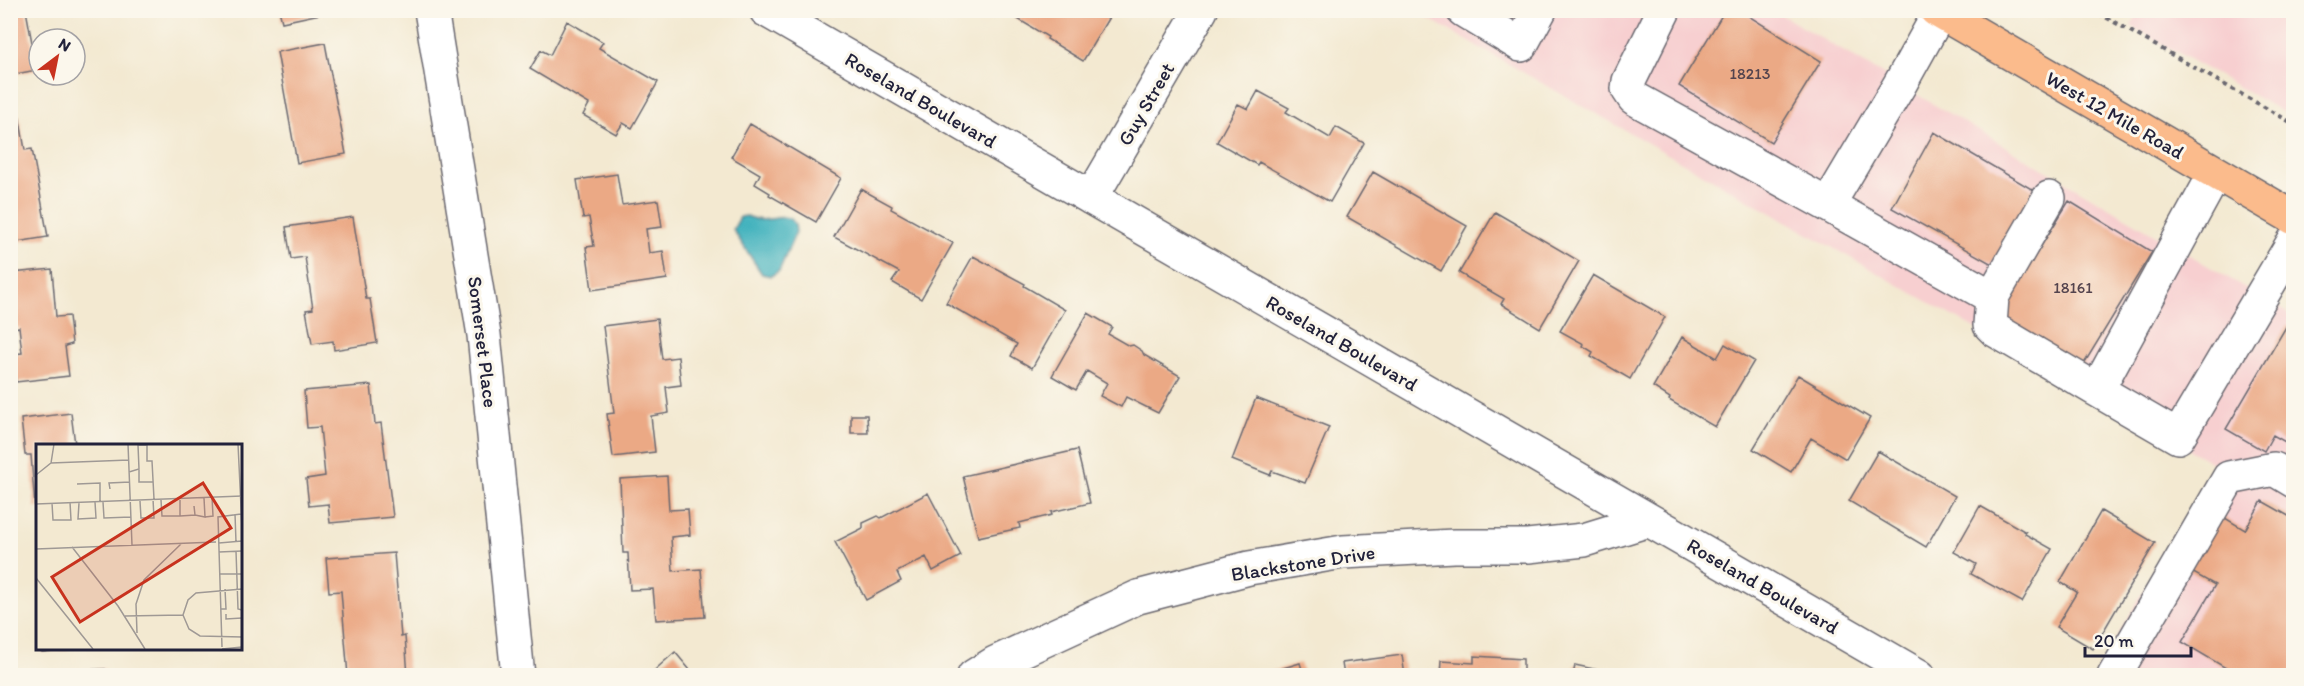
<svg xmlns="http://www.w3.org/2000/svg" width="2304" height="686" font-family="Itim,sans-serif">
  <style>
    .built { fill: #f7cfd0 }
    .water { fill: #43b2be; stroke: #326a7c; stroke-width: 1.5 }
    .building { fill: #eba985 }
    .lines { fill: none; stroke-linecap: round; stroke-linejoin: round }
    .minor-casing { stroke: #6b6870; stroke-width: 36 }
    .major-casing { stroke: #6b6870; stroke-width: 36 }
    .path { stroke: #6b6870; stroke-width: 4; stroke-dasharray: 4.5 4.5; stroke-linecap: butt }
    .minor { stroke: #fff; stroke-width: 33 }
    .major { stroke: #fbbb8c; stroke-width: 33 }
    .labels { text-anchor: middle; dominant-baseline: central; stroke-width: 6; stroke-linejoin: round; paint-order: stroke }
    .number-label { font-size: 16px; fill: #54444e }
    .street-label { font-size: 20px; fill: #22223b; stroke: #fbf7ec }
    .inset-road { fill: none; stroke: #9f9995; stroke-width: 1.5 }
    .view { fill: #c8321e; fill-opacity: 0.15; stroke: #c8321e; stroke-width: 3 }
    .inset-edge { fill: none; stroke: #22223b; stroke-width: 3 }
  </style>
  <rect width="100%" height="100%" fill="#fbf7ec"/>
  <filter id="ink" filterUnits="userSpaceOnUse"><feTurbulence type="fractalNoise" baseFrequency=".0167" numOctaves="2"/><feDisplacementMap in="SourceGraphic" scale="12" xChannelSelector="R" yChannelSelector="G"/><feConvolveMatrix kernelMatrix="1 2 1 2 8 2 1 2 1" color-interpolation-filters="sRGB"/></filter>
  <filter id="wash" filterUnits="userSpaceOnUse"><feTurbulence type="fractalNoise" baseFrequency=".008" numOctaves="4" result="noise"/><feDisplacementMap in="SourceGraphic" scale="24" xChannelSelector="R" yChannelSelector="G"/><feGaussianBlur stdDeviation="1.35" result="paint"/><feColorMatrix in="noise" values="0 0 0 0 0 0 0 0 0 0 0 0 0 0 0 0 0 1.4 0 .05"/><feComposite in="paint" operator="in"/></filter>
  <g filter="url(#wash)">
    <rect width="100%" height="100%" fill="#f3e9d1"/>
    <path class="built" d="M1415,11H1775L2293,316V675H2095L2216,465Z
      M2140,11H2293V118L2131,26Z"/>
    <path class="water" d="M747,216C765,225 772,215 790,218L795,224L796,232L779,271L771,276L762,274L733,230L740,217Z"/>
    <g id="blocks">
      <path class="building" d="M10,10H26L37,70L10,75Z
        M279,10H324L325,13L282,22Z
        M1009,10H1110L1112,12L1083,61L1047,39L1048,37L1011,15L1013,12Z
        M1491,10H1518L1511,23Z
        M1725,10H1739L1821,61L1771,142L1679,86Z
        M567,21L603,42L599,48L658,82L632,128L623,123L616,134L583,115L589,104L530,69L541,50L550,55Z
        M325,43L346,154L297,163L277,52Z
        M1258,91L1289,108L1286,112L1330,138L1336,127L1364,143L1330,202L1259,162L1257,165L1217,142L1238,104L1248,109Z
        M19,115L25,150L32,149L48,237L10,243V117Z
        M750,124L841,178L816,222L769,195L770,193L755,184L760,174L731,157Z
        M1934,132L2035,191L1992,264L1892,208Z
        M1373,172L1467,226L1441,271L1347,217Z
        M617,174L622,205L658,200L662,227L646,229L649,253L663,251L667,279L592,290L586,247L594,246L589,217L583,218L577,180Z
        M861,189L892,206L891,209L953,243L921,299L892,282L899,272L834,237Z
        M2069,201L2152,252L2079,372L1995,321Z
        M1495,212L1579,261L1540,328L1501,304L1504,299L1459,273Z
        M353,217L366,299H370L377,343L334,350L333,341L312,344L306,310L313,309L305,257L291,259L286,227Z
        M973,256L1025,284L1024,286L1065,310L1032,368L1011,356L1017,344L946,303Z
        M52,269L56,317L69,316L72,344L65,346L69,376L16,382L12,354L22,353L19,327L14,328L11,306L16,305L12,273Z
        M1593,275L1665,317L1630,379L1591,356L1593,352L1583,346L1584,344L1560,331Z
        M1088,313L1112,327L1108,334L1129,346L1133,345L1142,351L1144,355L1180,376L1158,413L1126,397L1121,407L1100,396L1107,383L1087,371L1076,390L1052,376Z
        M657,319L662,359L678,357L681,385L666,387L669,413L651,416L655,452L613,457L607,414L614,413L603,326Z
        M2287,325L2294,329V432L2287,443L2273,435L2264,451L2226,429Z
        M1682,337L1717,358L1725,344L1754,361L1715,427L1669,400L1670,398L1653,387Z
        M1798,375L1870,418L1846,459L1811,438L1791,472L1753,449Z
        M371,385L375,424L381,423L393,517L330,523L328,504L309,506L306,479L325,476L320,427L307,428L304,391Z
        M1256,398L1329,427L1305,483L1272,471L1270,475L1232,460Z
        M71,413L75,444L78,443V446H38V507H35L31,455H25L21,419Z
        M851,415H867L868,433H851Z
        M1077,450L1090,503L1051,512L1052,515L1019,523L1020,528L978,537L963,476Z
        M1878,451L1955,496L1926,547L1849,501Z
        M667,476L669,510L688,509L690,535L671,537L673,571L701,569L705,617L656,620L653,589L630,590L628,553H623L620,479Z
        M928,493L961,556L933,571L926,557L897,572L901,581L866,600L835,542L863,528V523L878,516L881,518Z
        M2262,501L2294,519V676H2228L2231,671L2182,642L2215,585L2188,570L2220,515L2245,530Z
        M1980,506L2026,532L2025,534L2052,549L2022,602L1971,574L1976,564L1954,552Z
        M2101,511L2155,543L2093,649L2056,627L2077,592L2060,582Z
        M394,553L401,637L405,636L408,676H348L341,591L329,592L326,558Z
        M42,648H68V650L42,652Z
        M675,652L695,676H648Z
        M1402,655L1405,676H1344L1342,663Z
        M1474,656L1523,659V676H1440L1441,661L1474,663Z
        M1300,663L1304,676H1260V675Z
        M1575,665L1621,675L1620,676H1573Z
        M105,669V676H62V671Z"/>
    </g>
  </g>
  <g filter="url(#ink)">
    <use href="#blocks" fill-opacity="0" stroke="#6b6870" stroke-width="1.5"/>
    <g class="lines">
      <g class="minor-casing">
        <path id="minor" d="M431,10L484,335L518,676
          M766,10L1919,676
          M1463,10L1521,45L1540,10
          M1664,10L1629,81L1628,89L1634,98L1828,205L1900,84L1940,12
          M1091,198L1201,10
          M1828,205L1992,297L2049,198
          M1992,297L1990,325L1995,330L2097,390L2215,174
          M2097,390L2178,437L2294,241
          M974,676L995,663L1138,597L1249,568L1343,552L1454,546H1528L1584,540L1649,520
          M2114,676L2229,478L2274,469L2294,481"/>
      </g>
      <g class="major-casing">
        <path id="major" d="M1936,10L2294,218"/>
      </g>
      <path class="path" d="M2090,10L2109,19L2294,124"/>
      <use href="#minor" class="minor"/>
      <use href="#major" class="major"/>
    </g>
  </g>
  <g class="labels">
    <g class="number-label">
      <text x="1750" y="73">18213</text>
      <text x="2073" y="287">18161</text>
    </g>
    <g class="street-label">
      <text transform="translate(921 100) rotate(30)">Roseland Boulevard</text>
      <text transform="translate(1146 104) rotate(-60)">Guy Street</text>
      <text transform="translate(2115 115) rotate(30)">West 12 Mile Road</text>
      <text transform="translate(483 342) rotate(83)">Somerset Place</text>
      <text transform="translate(1342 343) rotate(30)">Roseland Boulevard</text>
      <text transform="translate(1303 563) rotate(-9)">Blackstone Drive</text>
      <text transform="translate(1763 586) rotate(30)">Roseland Boulevard</text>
    </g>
  </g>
  <g transform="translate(36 444)">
    <rect width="206" height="206" fill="#f3e9d1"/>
    <path class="inset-road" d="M92,0L96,101M202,0L206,84M15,19L18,0M103,25V38H117M93,28L103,25L102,1H111V17H116L118,55M0,31L15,19L93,16M41,40L64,39V57M74,45L73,39L94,38M125,56L126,72H144V54M104,57L105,74H118L117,55M67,58L68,74L95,73M16,59L17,76H35L34,58M43,59L42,75L60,74L59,58M0,60L206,52M199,70L200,98M159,71L169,73L168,54M144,72L159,71L158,62M169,73L177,72L176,53M183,99L206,97M36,103L82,162L109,205M0,105L180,98M200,107L202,165L206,166M183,108L206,107M184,130H206M0,134L57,205M206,145L160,149L152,156L147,171L153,185L164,192L206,193M185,165H190L189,145M190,170V175L206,174M89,172L147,171M101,189L100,160L108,136L145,100M186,203L182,73L205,70M186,205L206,203"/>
    <path class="view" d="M167,39L195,84L44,178L16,133Z"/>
    <rect width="206" height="206" class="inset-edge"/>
  </g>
  <rect width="2304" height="686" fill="none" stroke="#fbf7ec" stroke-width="36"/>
  <g transform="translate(57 57) rotate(32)"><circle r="28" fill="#fbf7ec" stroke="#a4a2a5" stroke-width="1.5"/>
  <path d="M0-4.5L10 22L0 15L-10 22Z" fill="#c8321e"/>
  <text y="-9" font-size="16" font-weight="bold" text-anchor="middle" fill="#22223b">N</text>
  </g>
  <path d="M2085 647v9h106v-9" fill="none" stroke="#22223b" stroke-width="3"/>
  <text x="2094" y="647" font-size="18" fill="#22223b" stroke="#fbf7ec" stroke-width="4.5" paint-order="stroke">20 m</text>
</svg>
